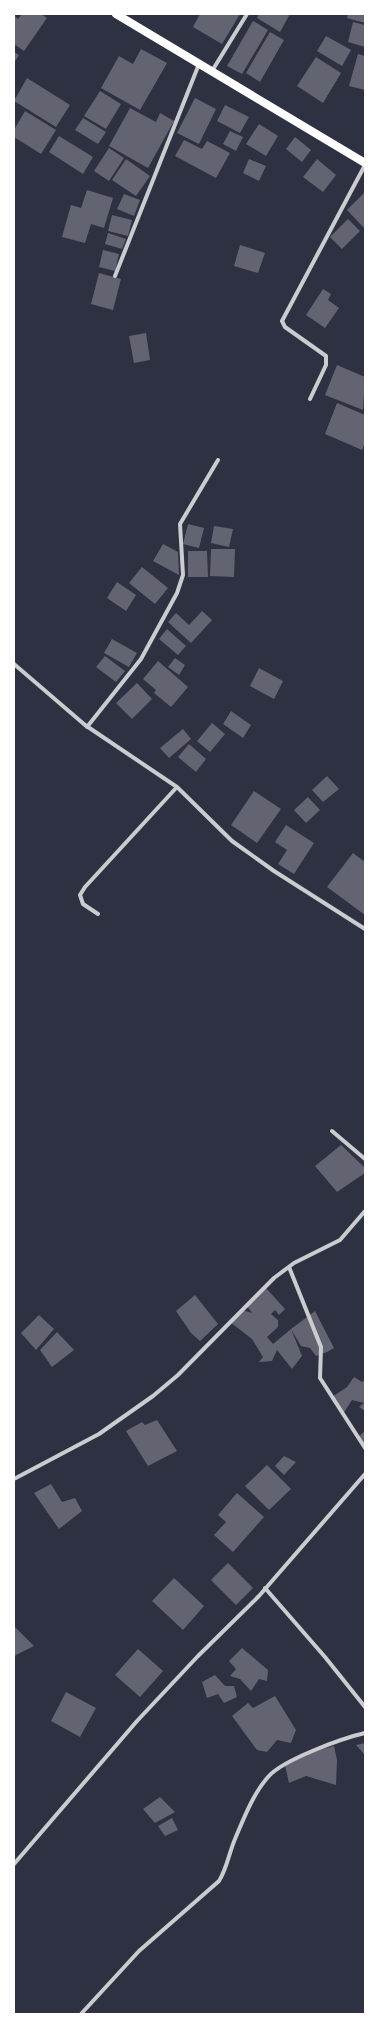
<svg xmlns="http://www.w3.org/2000/svg" width="379" height="2028" font-family="'Varela Round',sans-serif">
  <style>
    .building { fill: #626471 }
    .lines { fill: none; stroke-linecap: round; stroke-linejoin: round }
    .minor { stroke: #caccd0; stroke-width: 4 }
    .secondary { stroke: #fff; stroke-width: 8 }
  </style>
  <rect width="100%" height="100%" fill="#2d3142"/>
  <path class="building" d="M22,14H41L47,18L24,51L14,44V15L18,19Z
    M200,14H240L222,44L193,27Z
    M259,14H290L280,32L257,18Z
    M348,14H365V23L347,18Z
    M253,21L268,30L242,74L227,66Z
    M353,22L365,25V47L348,42Z
    M270,32L284,40L260,82L246,73Z
    M326,36L351,50L342,66L317,51Z
    M141,49L167,63L140,110L101,88L119,56L133,64Z
    M14,52L19,55L14,63Z
    M358,54L365,56V90L349,86Z
    M316,57L341,73L323,103L297,86Z
    M27,78L70,105L56,127L14,101Z
    M100,91L121,104L106,129L84,116Z
    M195,98L216,109L199,144L177,133Z
    M225,105L249,117L240,133L217,121Z
    M130,108L156,122L160,113L174,121L148,168L109,146Z
    M25,111L56,130L41,154L14,137V130Z
    M83,118L106,132L98,144L75,130Z
    M259,124L278,136L266,156L246,144Z
    M230,131L243,137L236,151L223,144Z
    M59,136L93,157L83,174L49,152Z
    M295,137L311,150L302,162L286,149Z
    M184,140L202,149L207,141L230,153L216,178L175,156Z
    M109,148L124,158L109,181L94,171Z
    M126,159L150,176L136,196L112,180Z
    M249,159L266,166L259,181L243,173Z
    M317,159L336,175L323,192L303,177Z
    M87,190L113,198L104,228L91,224L85,243L62,237L71,205L81,208Z
    M365,192V226L363,227L347,210Z
    M124,194L140,200L134,216L117,209Z
    M112,215L132,220L128,236L108,231Z
    M348,219L360,231L342,249L330,237Z
    M108,233L126,239L122,249L105,244Z
    M240,245L265,253L258,273L234,266Z
    M103,250L119,254L115,271L99,267Z
    M99,273L121,279L113,310L91,304Z
    M323,289L331,294L328,300L339,308L325,328L306,315Z
    M146,333L150,360L134,363L129,336Z
    M337,365L365,377L363,410L325,395Z
    M337,403L365,415V443L362,450L325,434Z
    M188,524L204,528L199,548L183,544Z
    M214,526L233,529L229,547L211,543Z
    M163,544L178,552L179,575L153,561Z
    M211,549H235L234,577L210,576Z
    M188,551H207L208,577H188Z
    M142,567L168,588L155,604L129,583Z
    M117,582L136,595L126,611L107,598Z
    M202,611L212,620L191,643L168,622L176,613L189,625Z
    M167,629L186,646L178,655L159,639Z
    M112,639L137,653L129,667L104,653Z
    M105,656L125,671L116,682L96,667Z
    M175,658L185,665L179,675L168,667Z
    M158,661L188,687L171,707L154,693L156,690L143,679Z
    M259,668L283,681L274,699L250,686Z
    M137,683L152,699L132,719L116,703Z
    M231,711L251,725L243,738L223,724Z
    M212,723L225,734L210,752L197,741Z
    M183,729L191,739L169,758L160,748Z
    M189,744L206,759L196,772L178,757Z
    M327,776L339,789L323,802L312,790Z
    M254,791L281,809L257,843L231,825Z
    M308,797L320,810L306,823L294,810Z
    M286,825L314,843L294,874L278,864L287,850L275,842Z
    M353,853L365,862V915L327,887Z
    M341,1145L365,1168V1173L337,1192L315,1166Z
    M265,1287L285,1309L279,1315L275,1310L271,1314L278,1320V1327L267,1337L273,1344L291,1329L315,1311L334,1348L327,1352L316,1356L310,1348L301,1346L291,1329L302,1356L292,1369L277,1350L272,1361L259,1362L263,1357L252,1339L230,1322L242,1310L252,1313L247,1306Z
    M195,1295L218,1324L200,1341L191,1333L176,1311Z
    M39,1315L54,1329L36,1350L21,1333Z
    M57,1332L74,1350L52,1367L40,1350Z
    M354,1377L362,1382L365,1380V1411L359,1407L364,1403L352,1400L343,1414L332,1397L347,1387Z
    M157,1420L177,1451L148,1466L126,1431L142,1422L145,1425Z
    M365,1431V1447L358,1437Z
    M284,1456L296,1462L284,1475L275,1466Z
    M267,1465L291,1489L269,1510L245,1486Z
    M51,1484L62,1502L75,1498L82,1511L59,1529L34,1493Z
    M237,1493L264,1517L233,1552L214,1535L226,1522L218,1515Z
    M228,1563L253,1588L236,1605L211,1580Z
    M174,1578L204,1606L183,1630L152,1601Z
    M14,1626L34,1646L14,1656Z
    M242,1648L268,1670L267,1681L259,1679L251,1691L240,1679L230,1676L236,1669L229,1661Z
    M138,1649L163,1671L140,1697L115,1675Z
    M215,1675L225,1686H234L237,1697L224,1703L218,1694L207,1698L202,1682Z
    M66,1692L96,1708L80,1737L51,1721Z
    M275,1696L296,1730L291,1743L277,1740L267,1752L257,1750L232,1716L248,1703L253,1708Z
    M365,1743V1755L356,1745Z
    M334,1746L337,1760L336,1785L306,1776L289,1783L285,1765L306,1754Z
    M160,1797L175,1812L155,1823L143,1809Z
    M172,1818L178,1830L165,1836L158,1826Z"/>
  <g class="lines">
    <path class="minor" d="M212,71L247,14
      M115,276L199,64
      M310,399L326,365V356L285,327L282,321L365,165
      M14,664L85,725L177,787L232,841L274,871L365,929
      M87,727L141,659L177,593L183,575L180,524L218,460
      M98,914L83,904L80,895L85,887L177,787
      M332,1131L365,1159
      M289,1267L321,1347L320,1378L365,1448
      M14,1479L99,1434L153,1396L178,1375L274,1278L294,1263L340,1240L365,1211
      M265,1588L325,1657L365,1707
      M14,1864L137,1721L198,1656L259,1596L365,1474
      M81,2014L139,1951L219,1881C227,1868 229,1853 235,1839C244,1818 253,1794 268,1777C282,1760 343,1738 365,1733"/>
    <path class="secondary" d="M116,14L365,163"/>
  </g>
  <rect width="379" height="2028" fill="none" stroke="#ffffff" stroke-width="30"/>
</svg>
